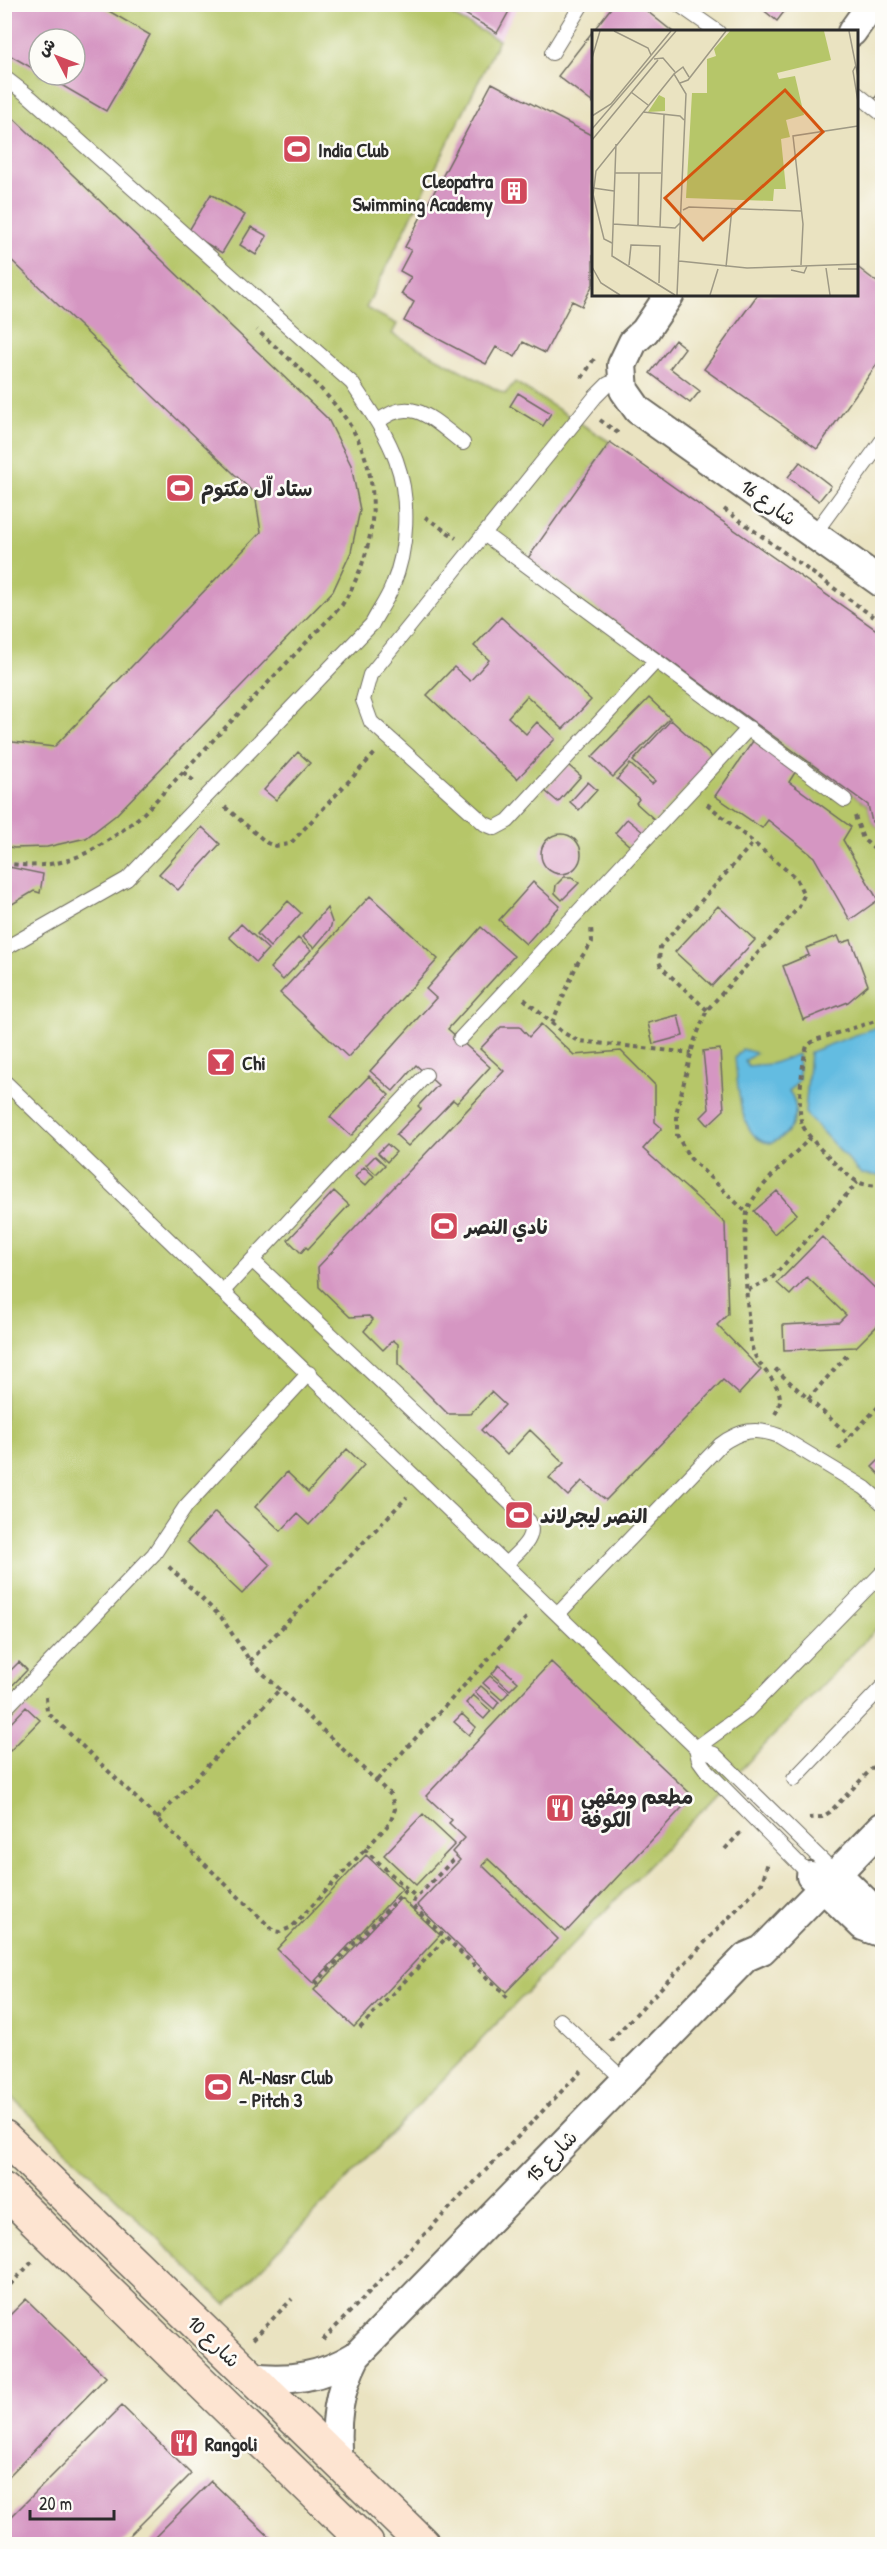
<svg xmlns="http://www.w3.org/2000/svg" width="887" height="2549" font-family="'Patrick Hand','Playpen Sans Arabic',sans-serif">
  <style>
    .built { fill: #efd0e6 }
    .green { fill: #b6c669; stroke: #70784a; stroke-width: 1.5; fill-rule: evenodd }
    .water { fill: #63bce1; stroke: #477486; stroke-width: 1.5 }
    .building { fill: #d596c2 }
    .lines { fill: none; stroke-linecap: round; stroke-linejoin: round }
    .service-casing { stroke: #6e6b60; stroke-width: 16 }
    .minor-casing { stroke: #6e6b60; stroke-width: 32 }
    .secondary-casing { stroke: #6e6b60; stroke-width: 36 }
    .path { stroke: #6e6b60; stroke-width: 4; stroke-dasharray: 4.5 4.5; stroke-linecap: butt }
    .service { stroke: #fff; stroke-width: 14 }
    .minor { stroke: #fff; stroke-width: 28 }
    .secondary { stroke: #fde4d1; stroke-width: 33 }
    .labels { text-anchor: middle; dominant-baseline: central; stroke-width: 5; stroke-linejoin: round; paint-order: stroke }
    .poi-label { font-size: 20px; font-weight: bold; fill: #2b2b2b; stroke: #fdfcf7; text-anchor: start }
    .street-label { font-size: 20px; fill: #2b2b2b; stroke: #fdfcf7 }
    .inset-road { fill: none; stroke: #9e9985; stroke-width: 1.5 }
    .view { fill: #d5540f; fill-opacity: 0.15; stroke: #d5540f; stroke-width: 3 }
    .inset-edge { fill: none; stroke: #2b2b2b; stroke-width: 3 }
  </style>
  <rect width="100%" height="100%" fill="#fdfcf7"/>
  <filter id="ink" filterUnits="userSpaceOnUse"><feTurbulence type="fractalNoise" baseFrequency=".0167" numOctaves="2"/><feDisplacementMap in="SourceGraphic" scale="12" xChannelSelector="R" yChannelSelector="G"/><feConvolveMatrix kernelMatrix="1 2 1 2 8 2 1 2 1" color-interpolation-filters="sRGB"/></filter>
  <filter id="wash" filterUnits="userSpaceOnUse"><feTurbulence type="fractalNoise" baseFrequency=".008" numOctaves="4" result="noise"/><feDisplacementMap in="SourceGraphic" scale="24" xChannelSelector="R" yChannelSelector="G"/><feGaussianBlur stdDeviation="1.35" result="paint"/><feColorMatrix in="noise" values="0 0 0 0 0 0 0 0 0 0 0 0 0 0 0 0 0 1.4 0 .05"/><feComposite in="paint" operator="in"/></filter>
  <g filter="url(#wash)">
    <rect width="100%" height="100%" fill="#eae3c1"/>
    <path class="built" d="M433,5H519L499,40Z"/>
    <path class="green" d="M4,5H433L499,40L366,308L397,324L392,334L505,394L515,382L610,442L529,558L868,805L872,822L882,830V1623L226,2305L5,2090ZM39,39H75V75H39Z"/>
    <path class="water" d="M882,1025V1176L861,1174L805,1113L810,1052Z
      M742,1049L756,1053L745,1061L748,1066L771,1064L798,1054L799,1080L789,1091C803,1110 793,1135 771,1143C738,1142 738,1082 735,1058Z"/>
    <g id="blocks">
      <path class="building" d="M4,4H97L150,35L106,111L44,75H75V39H39V72L4,52Z
        M448,4H513L497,33Z
        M614,4H638L673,32H593V103L558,76Z
        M756,4H790L777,21Z
        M492,83L593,136V284L582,306L572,301L545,353L523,342L515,357L496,347L486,364L404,321L414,302L401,294L411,277L400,271L411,250L405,247Z
        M882,88V108L873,101Z
        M4,109L328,419L351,465L360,510L351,552L333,591L116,815L86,838L47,847L14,848L4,846V734L13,742L54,747L261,532L255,494L4,253Z
        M211,194L245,215L222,253L188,232Z
        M251,227L267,236L256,255L240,245Z
        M856,266L882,286V357L817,449L704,369L758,294H856Z
        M675,340L685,348L670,368L700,391L690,403L650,373Z
        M518,393L551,413L543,426L510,406Z
        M610,442L882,634V830L872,822L868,805L528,558Z
        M800,462L831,486L819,501L788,477Z
        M501,617L591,700L563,729L527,696L508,717L526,734L537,722L555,739L517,779L427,695L454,667L470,681L489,660L474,646Z
        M649,698L670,718L613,777L592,757Z
        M671,720L713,758L655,820L636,803L639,799L617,779L630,764L652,784L655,781L633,761Z
        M753,741L796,771L789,782L851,827L843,840L878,900L850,920L814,857L768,820L762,828L715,796Z
        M298,752L310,763L276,800L264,790Z
        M568,765L581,776L558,802L545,791Z
        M588,782L597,790L579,810L570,802Z
        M627,819L643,832L631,847L615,833Z
        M202,827L220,844L178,890L159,874Z
        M541 854a20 20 0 1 1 40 0a20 20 0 1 1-40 0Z
        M4,866L43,874L40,893L34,891L4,909Z
        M564,877H572L579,883L562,900L555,893L556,885Z
        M533,882L560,906L526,944L499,920Z
        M370,896L438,959L348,1057L280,993Z
        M288,901L301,913L270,947L257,934Z
        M718,906L755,940L712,986L675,952Z
        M327,908L332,922L330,929L314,948L302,937Z
        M241,924L268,949L256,962L229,937Z
        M481,927L514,956L448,1029L490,1067L457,1103L453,1100L408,1146L396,1135L421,1109L418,1106L438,1085L416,1065L393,1091L370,1071L436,998L426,989Z
        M838,936L841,943L851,940L868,985L848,1002L803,1020L783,966L809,955L806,948Z
        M298,938L311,950L283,980L270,968Z
        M678,1015L683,1036L653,1044L648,1023Z
        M541,1024L574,1055L621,1051L655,1085V1122L662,1128L643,1149L725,1223L728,1314L717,1325L761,1370L739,1394L723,1380L606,1500L582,1481L568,1496L549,1478L564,1463L530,1430L507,1455L481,1430L505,1405L491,1392L470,1414H448L398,1364V1344L393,1340L383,1350L364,1331L373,1320L369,1316L350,1317L319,1287L318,1267L504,1071L480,1049L501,1027H520L529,1037Z
        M720,1049L724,1110L708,1125L701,1117L709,1109L703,1051Z
        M369,1076L389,1095L351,1136L330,1117Z
        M387,1144L396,1152L387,1162L378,1153Z
        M375,1156L385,1165L376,1174L366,1165Z
        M364,1167L374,1176L365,1186L355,1177Z
        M334,1191L349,1205L308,1249L306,1247L301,1253L288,1240Z
        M777,1191L797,1214L774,1234L754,1211Z
        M822,1237L882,1295V1321L856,1347L784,1350L783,1325L839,1322L846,1315L807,1277L790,1295L777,1283Z
        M347,1449L364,1465L309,1525L297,1514L281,1531L255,1507L287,1472L308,1492Z
        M882,1457V1477L872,1467Z
        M215,1512L270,1565L242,1594L187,1542Z
        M19,1662L27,1670L9,1689L4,1685V1677Z
        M551,1662L693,1796L566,1932L488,1859L482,1865L558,1939L506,1992L417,1905L460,1860L452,1852L465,1838L449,1823L452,1820L426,1796Z
        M499,1665L518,1682L510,1690L492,1674Z
        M490,1676L509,1692L502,1700L483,1683Z
        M481,1686L499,1702L494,1709L475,1692Z
        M473,1695L491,1711L484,1719L466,1703Z
        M26,1707L40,1720L10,1751L4,1746V1730Z
        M462,1714L476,1727L469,1735L454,1722Z
        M423,1814L455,1844L416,1885L384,1855Z
        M366,1855L402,1889L313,1983L277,1949Z
        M401,1898L440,1935L354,2027L314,1990Z
        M26,2299L106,2377L5,2480V2320Z
        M122,2406L191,2474L121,2544H4V2524Z
        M211,2481L277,2544H148Z"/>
    </g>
  </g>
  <g filter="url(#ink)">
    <use href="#blocks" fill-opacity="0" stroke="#6e6b60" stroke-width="1.5"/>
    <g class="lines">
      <g class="service-casing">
        <path id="service" d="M678,4L718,32
          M552,53L582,4
          M4,77L30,97L352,383C368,408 386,432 396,460C410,498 408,550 392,587C387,600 378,612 372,624L127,879L4,949
          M856,93L882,114
          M622,379L608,384L595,397L370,675L363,700L371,722L485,824L495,828L508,821L656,661
          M378,422C412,393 435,422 463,443
          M484,534L845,800
          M814,534L882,441
          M460,1039L749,728
          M4,1081L696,1748L699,1760L707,1771L811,1876
          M252,1260L529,1521C537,1539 518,1551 507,1563
          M224,1290L426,1075
          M558,1614L720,1445C740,1430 756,1427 779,1436L865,1488L882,1503
          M4,1710L154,1554L186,1506L309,1373
          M696,1748L747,1711L882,1573
          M696,1748L714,1754L824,1862
          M794,1779L882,1687
          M560,2020L625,2081"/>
      </g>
      <g class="minor-casing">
        <path id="minor" d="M852,32L872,4
          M670,294L645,331L633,342L622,365L624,390L638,410L882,583
          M835,1872L874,1910L882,1930
          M811,1876L863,1926L882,1933
          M250,2377C290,2382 322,2377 356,2356L746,1957L762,1950L770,1942L882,1827
          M338,2462C334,2422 338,2391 356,2356"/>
      </g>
      <g class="secondary-casing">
        <path id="secondary" d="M4,2137L423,2544
          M4,2190L367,2544"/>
      </g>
      <path class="path" d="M582,378L594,359
        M600,420L618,433
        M724,509L882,623
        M425,517L456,538
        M183,772L194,781
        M707,804L796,878L804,895L799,907L707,1010L694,1042L677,1110V1135L689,1157L746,1212
        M225,807L267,843L275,846L290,844L376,752
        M855,816L863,839L882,856
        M4,863C64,873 97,851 142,815L342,605C382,542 386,465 336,406C313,378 283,354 257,330
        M524,999L562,1032L578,1041L691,1053
        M707,1010L662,968L659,962L660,947L753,843
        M882,1019L815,1040L807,1046C802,1060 797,1111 802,1124C807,1138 843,1173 856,1181C864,1186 874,1185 882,1186
        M552,1023L577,964L592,942L591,926
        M748,1290L772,1278L858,1182
        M775,1369L850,1436
        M808,1399L849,1353
        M775,1414C792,1389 761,1373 753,1351C747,1335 742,1224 748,1209C758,1185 792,1157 811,1137
        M838,1449L882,1403
        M250,1661L407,1497
        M46,1697L47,1712L274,1931L280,1932L292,1927L390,1823L395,1809L391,1795L250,1661L221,1617L168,1566
        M377,1780L529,1615
        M809,1818L822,1817L830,1812L882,1758
        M157,1819L280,1689
        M364,1849L416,1897
        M725,1849L741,1832
        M453,1860L414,1900L413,1906L509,1999
        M315,1984L407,1889
        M360,2028L446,1938
        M610,2041L762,1883L768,1862
        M4,2291L33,2261
        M253,2339L292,2299
        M323,2340L584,2068"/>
      <use href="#service" class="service"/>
      <use href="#minor" class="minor"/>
      <use href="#secondary" class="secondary"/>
    </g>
  </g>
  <defs>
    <g id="stadium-square" transform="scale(1.5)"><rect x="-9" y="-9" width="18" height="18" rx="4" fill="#d1495b" stroke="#fdfcf7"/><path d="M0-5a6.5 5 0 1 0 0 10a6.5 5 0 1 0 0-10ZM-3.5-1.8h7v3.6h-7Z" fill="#fff"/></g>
    <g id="building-square" transform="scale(1.5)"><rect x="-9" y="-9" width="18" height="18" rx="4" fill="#d1495b" stroke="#fdfcf7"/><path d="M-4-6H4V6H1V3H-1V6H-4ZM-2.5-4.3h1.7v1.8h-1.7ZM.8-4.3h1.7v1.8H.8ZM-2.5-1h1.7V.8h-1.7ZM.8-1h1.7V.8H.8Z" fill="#fff"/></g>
    <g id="bar-square" transform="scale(1.5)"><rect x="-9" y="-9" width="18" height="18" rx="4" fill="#d1495b" stroke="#fdfcf7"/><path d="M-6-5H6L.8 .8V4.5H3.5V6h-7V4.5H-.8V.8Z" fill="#fff"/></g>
    <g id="restaurant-square" transform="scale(1.5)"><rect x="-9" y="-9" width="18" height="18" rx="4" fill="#d1495b" stroke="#fdfcf7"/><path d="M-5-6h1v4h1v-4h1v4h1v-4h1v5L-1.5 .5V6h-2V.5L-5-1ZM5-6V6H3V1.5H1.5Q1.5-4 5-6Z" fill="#fff"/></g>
  </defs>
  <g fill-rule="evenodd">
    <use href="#stadium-square" x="297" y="149"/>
    <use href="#building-square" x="514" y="191"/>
    <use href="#stadium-square" x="180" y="488"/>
    <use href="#bar-square" x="221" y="1062"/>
    <use href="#stadium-square" x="444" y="1226"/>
    <use href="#stadium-square" x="519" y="1515"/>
    <use href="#restaurant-square" x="560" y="1808"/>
    <use href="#stadium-square" x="218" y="2087"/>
    <use href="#restaurant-square" x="184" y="2443"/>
  </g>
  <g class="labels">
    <g class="poi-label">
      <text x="318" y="149">India Club</text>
      <text x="493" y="180" text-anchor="end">Cleopatra<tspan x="493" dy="23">Swimming Academy</tspan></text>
      <text x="201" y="488">ستاد اّل مكتوم</text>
      <text x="242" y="1062">Chi</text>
      <text x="465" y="1226">نادي النصر</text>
      <text x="540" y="1515">النصر ليجرلاند</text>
      <text x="581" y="1796">مطعم ومقهى<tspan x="581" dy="23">الكوفة</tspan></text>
      <text x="239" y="2076">Al-Nasr Club<tspan x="239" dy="23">- Pitch 3</tspan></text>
      <text x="205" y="2443">Rangoli</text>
    </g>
    <g class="street-label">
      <text transform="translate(769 502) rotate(36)">شارع 16</text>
      <text transform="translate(551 2156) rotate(-46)">شارع 15</text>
      <text transform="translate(214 2341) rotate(44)">شارع 10</text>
    </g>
  </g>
  <g transform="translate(592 30)">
    <rect width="266" height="266" fill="#eae3c1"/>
    <path d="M138,1H232L239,30L185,43L187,49L203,46L212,85L194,90L198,107L189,109L194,159H182L181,171L94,168L100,63H115V29L124,26L122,19ZM67,65L73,68V81L56,82Z" fill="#b6c669"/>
    <path class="inset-road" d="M22,1L56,18L59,25M257,1L266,47M0,28L8,1M62,29L71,28L83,42M264,35L261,41L266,72M88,53L96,50L134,1M39,62L56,75M51,82L88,86L92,90M0,86L19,74L79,1M0,99L84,1M0,110L66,30M24,114L20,226L83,265M23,143H69M1,158L22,161M1,164L12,209L20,213M1,166L4,141L82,44M91,180L97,177L209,181M21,194L83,198L88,193M46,196L47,143M68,197L72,85M87,231L155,238L266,234M37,235L39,215L68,216L67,253M209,235L211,194L201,106L266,96M0,237L9,253L28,265M134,237L140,178M234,238L238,265M246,239H266M199,240L212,243L215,236M85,265L94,64L82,44L91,37L97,47M118,265L126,239"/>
    <path class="view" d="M193,60L231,102L111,210L73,168Z"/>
    <rect width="266" height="266" class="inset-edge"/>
  </g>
  <rect width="887" height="2549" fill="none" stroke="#fdfcf7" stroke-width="24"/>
  <g transform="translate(57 57) rotate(312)"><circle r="28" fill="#fdfcf7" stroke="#a9a8a5" stroke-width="1.5"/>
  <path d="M0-4.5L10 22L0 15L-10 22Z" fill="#d1495b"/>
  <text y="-9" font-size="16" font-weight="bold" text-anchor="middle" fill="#2b2b2b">ش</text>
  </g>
  <path d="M30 2510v9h84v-9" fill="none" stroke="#2b2b2b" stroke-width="3"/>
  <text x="39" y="2510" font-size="18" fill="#2b2b2b" stroke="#fdfcf7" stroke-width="4.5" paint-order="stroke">20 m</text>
</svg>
